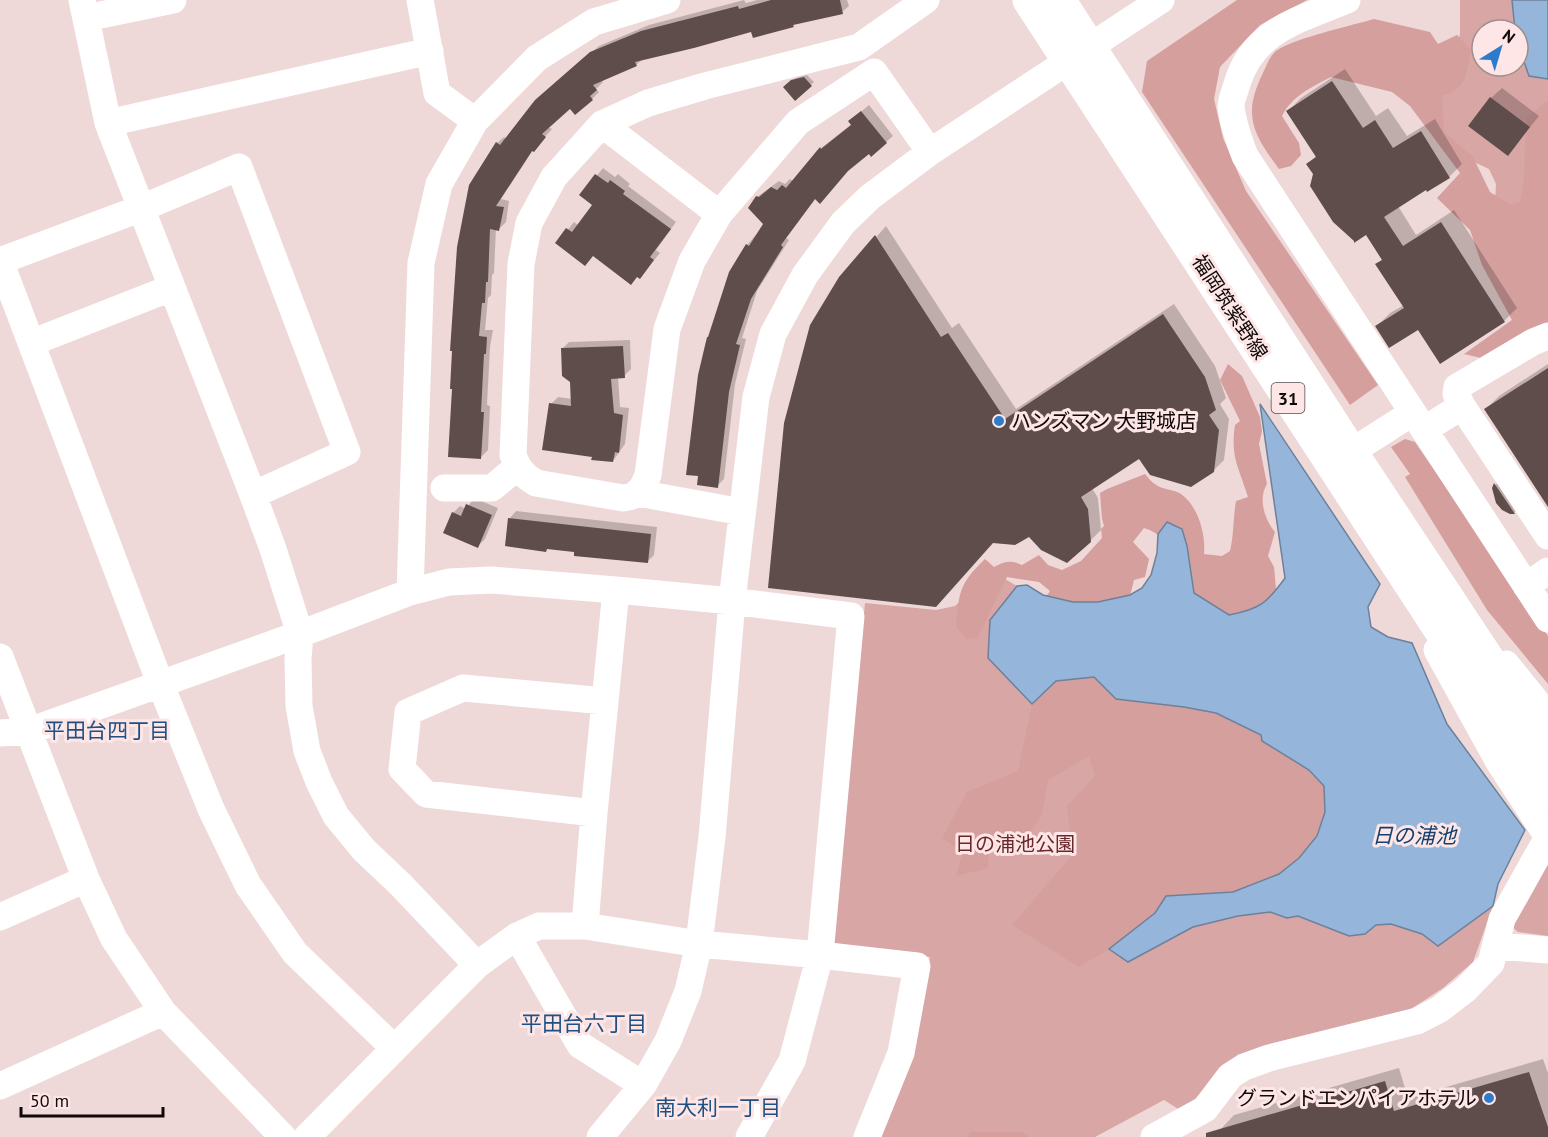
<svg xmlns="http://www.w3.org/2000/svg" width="1548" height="1137" font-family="'PT Sans','Noto Sans JP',sans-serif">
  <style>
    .green { fill: #d7a6a5; fill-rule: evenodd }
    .forest { fill: #d59f9e }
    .water { fill: #95b5da; stroke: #6d819b; stroke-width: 1.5 }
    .shadow { fill: #0003 }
    .building { fill: #5f4d4c }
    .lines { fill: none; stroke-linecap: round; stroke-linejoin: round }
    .minor { stroke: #fff; stroke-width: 27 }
    .major { stroke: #fff; stroke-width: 33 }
    .poi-dot { fill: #2e7bcb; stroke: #fde6e5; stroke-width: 2 }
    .labels { text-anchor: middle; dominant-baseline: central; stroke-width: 6; stroke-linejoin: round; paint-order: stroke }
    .shield { fill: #fde6e5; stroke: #574b4b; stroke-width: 1.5 }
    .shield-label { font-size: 18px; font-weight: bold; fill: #100909 }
    .street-label { font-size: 20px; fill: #100909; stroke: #fde6e5 }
    .poi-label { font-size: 20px; fill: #100909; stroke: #fde6e5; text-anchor: start }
    .park-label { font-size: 20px; fill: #69282b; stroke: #fde6e5 }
    .neighbourhood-label { font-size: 21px; fill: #205083; stroke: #fde6e5 }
    .water-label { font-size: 21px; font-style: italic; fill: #13406f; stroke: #fde6e5 }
  </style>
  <rect width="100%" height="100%" fill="#efd9d8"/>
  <path class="green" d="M1460,0H1548V304L1492,260L1496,184L1489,169L1455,153L1444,145L1433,109L1452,62L1460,34ZM1482,30H1518V66H1482Z
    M991,571L1017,586L990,620L1032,704L1094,677L1262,741L1309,770L1215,893L1166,896L1155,913L1110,950L1129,962L1193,927L1238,916L1270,912L1287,918L1298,916L1349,936L1365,934L1376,925L1391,924L1422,934L1438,946L1493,906L1473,962L1443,988L1405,1013L1230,1062L1183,1112L1164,1100L1095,1137H876L912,1050L930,957L832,945L865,603L936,610L955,606Z
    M1548,862V936L1518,932L1508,923Z"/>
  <path class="forest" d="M1237,0H1307L1260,25L1220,67L1214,99L1223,138L1246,191L1378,385L1350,405L1142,92L1147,61Z
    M1374,19L1430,32L1438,44L1457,35L1471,50C1466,74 1468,88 1442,96L1444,132L1473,157L1490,192L1511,205L1520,202L1524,178L1526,118L1548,100V326L1481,358L1464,354L1512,320L1482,265L1470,230L1437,198L1460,173L1410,106L1392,92L1331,77C1312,87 1292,96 1282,116L1299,143L1301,155L1291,166L1279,169C1253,134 1242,115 1263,73C1266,67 1269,58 1274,53C1286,40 1354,25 1374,19Z
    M1228,364L1242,376L1260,417L1262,431L1259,444L1267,484C1258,498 1264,519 1275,532L1268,556L1274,567L1277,599L1241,619L1197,615C1187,585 1179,538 1144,528L1133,542L1149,559L1145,577L1134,580L1126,612L1043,601L1050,591L1039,582L1007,577L977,639L966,638L956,627C959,592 959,584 985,559L994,567C1006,561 1011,560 1022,565L1039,555L1048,565L1062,570L1081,561L1102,538L1101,529L1104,526L1102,519L1100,493L1107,489L1145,474C1148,477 1151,482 1155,484C1162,490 1174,489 1181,494C1198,506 1206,534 1204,554L1222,556L1230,551C1234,535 1233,518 1236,501L1248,497C1239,468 1230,457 1235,425L1240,421L1220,380Z
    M1405,439L1415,442L1548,636V684L1487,610L1405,477L1410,474L1391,447Z
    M1094,677L1116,699L1184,707L1216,713L1261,735L1262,741L1309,770L1324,786L1325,812L1317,836L1299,858L1279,874L1233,892L1166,896C1146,928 1111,948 1079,967L1012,925L1073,854L1067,806L1095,776L1089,756L1048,780L1042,814L1029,835L989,848L988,868L956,876L963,852L942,838L967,792L1018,771L1032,704L1056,681Z
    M971,1132H1022L1029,1137H967Z"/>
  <path class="water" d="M1512,0H1548V79L1529,76L1518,44V30H1515Z
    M1260,404L1380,584L1368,607L1371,627L1388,637L1412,643L1447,724L1525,830L1498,884L1493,906L1438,946L1422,934L1391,924L1376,925L1365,934L1349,936L1298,916L1287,918L1270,912L1238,916L1193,927L1128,962L1109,949L1155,913L1166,896L1233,892L1279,874L1299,858L1317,836L1325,812L1324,786L1309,770L1262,741L1261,735L1216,713L1184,707L1116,699L1094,677L1056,681L1032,704L988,658L990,620L1017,586L1027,585L1043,595L1073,602H1098L1130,595L1142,588L1151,575L1157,553L1158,534L1167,522L1182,529L1187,546L1194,593L1229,615C1260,609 1267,603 1285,578Z"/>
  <path class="shadow" d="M744,0L746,3L757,0H847L849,6L842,12L796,22L793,26L753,30L643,59L636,65L601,80L603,82L596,89L599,92L592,99L570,107L548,127L552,129L533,150L501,199L509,201L506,222L499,229L496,228L494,273L492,275L491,295L488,298L485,330H493L490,347L487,405L490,406L488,450L481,457L450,455L497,143L504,137L507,139L543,94L599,46L649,25Z
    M1345,69L1376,116L1388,108L1407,136L1435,119L1462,164L1449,177L1398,206L1416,235L1454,210L1517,308L1504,321L1419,328L1377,326L1390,313L1404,305L1377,264L1383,259L1366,233L1315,174L1308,164L1317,155L1288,111L1301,98Z
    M807,75L814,82L795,99L785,87L796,78Z
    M1502,88L1539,116L1508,154L1491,98Z
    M869,105L893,136L871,155L869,152L816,198L786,238L789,240L757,291L742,338L746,339L735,384L724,479L717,486L731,272L747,245L765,224L757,197L779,181L785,184L790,179L793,181L821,148L852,124L857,115Z
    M603,168L615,177L618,174L630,184L628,186L676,222L656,250L660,253L646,270L557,243L574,222L578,225L594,205L581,195Z
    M886,226L952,328L959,323L1016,409L1174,304L1215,366L1226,398L1220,404L1229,419L1224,460L1213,471L1140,457L1092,488L1098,498L1101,530L1090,541L840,278Z
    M630,340L631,369L624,376L618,377L620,407L629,408L625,444L613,461L594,456L551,404L558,397L572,399V382L562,349L569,342Z
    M1548,364V504L1486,409L1499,396Z
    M1498,482L1517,510L1514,513L1493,488Z
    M474,498L498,508L485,539L478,546L453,513L460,506L466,509Z
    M516,511L657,527L654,555L647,562L576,550L510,518Z
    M1543,1059L1548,1073V1137H1222L1220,1130L1234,1115L1399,1068L1408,1098Z"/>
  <path class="building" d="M771,0H840L843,14L793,25L794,27L753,38L751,32L694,48L635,62L637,66L593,85L597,90L590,96L593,100L575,115L570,109L542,134L546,137L534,152L532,151L496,206L504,207L499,231L490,229L488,282H486L485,303H482L479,336L487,337L486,354H484L481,412H484L481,459L448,457L452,389H450L452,351H450L457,247L469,185L496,142L500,145L535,100L590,52L641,31L738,6L739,9Z
    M804,77L812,86L795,101L783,87L791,80Z
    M1332,81L1363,128L1375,120L1393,148L1421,131L1450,178L1427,192L1426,190L1384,217L1403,246L1441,222L1505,322L1440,364L1418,330L1389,348L1375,326L1404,308L1375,264L1382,260L1366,235L1354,243V241L1333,222L1310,186L1313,174L1306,164L1316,157L1286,111Z
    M1490,97L1530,127L1508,156L1468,126Z
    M861,111L887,143L871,157L869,154L848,171L820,204L815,199L781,245L783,247L751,299L736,344L740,345L729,392L718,488L697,485L698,476L686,475L698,375L707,337H708L729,272L746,244L749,246L763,224L748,208L756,196L759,197L771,187L777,190L782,185L786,188L820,147L821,149L851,125L848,121Z
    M595,174L608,183L610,180L625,191L623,194L671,229L650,257L654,260L640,279L637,277L631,285L593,256L585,266L555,243L566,228L572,232L592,205L579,195Z
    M875,235L941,337L948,333L1005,419L1163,314L1205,377L1216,410L1209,415L1219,430L1214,472L1191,487L1150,475L1139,459L1081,497L1088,509L1091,542L1067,563L1041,550L1029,537L1015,545L993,543L936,607L768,588L784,423L810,325L839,277Z
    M623,346L625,378L611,379L614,413L623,415L619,453L615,452L613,462L591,460L592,457L542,450L549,403L571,406L570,382L562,376L561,348Z
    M1548,368V507L1484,409Z
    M1494,483L1515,514H1510L1502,510L1496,503L1492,488Z
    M466,504L492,515L478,548L443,533L452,512L461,516Z
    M508,518L651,534L648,563L574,556V552L547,549L546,552L505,546Z
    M1529,1072L1548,1127V1137H1206V1133L1385,1081L1394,1111Z"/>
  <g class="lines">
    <path class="minor" d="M82,0L108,123L253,495L273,549L300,634L298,659L299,706L307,751L319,782L336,816L364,850L401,885L477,965
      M420,0L437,93L475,121
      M926,0L859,47L705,86L648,103L602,124L554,177L529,223L521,264L513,455C518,469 524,476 536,483L623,498C638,497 643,488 648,475L667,329L692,261L719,214L798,122L874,72L930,152
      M1347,0C1299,20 1253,30 1237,84C1235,91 1231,100 1231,107C1233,124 1239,140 1245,156L1548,619
      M86,18L173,0
      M108,123L430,51
      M602,124L719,214
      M0,261L160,683L211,809L248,885L295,953L394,1048
      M0,261L142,208L239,167L347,452L253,495
      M31,343L171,288
      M1462,406L1456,394L1457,387L1533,342L1548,336
      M1424,430L1462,406L1548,536
      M1351,452L1412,413
      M444,488H492L517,467
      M638,493L742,512
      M1526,586L1548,571
      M410,592L421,263L439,184L475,121L537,58L594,22L667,0
      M1437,650L1499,762L1548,837
      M0,657L86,879L114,939L163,1012L283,1137
      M1506,664L1548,716
      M0,733L29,731L300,634L410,592L449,582L491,580L616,590L732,601L851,616L820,955L792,1061L749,1137
      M594,813L426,794L402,769L408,712L463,688L605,701
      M0,917L86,879
      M585,926L594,813L616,590
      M517,936L580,1045L643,1085
      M1496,946L1548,950
      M0,1086L163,1012
      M307,1137L477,965L517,936L539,926H585L699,944L820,955L917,966L901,1053L867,1137
      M600,1137L643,1085L668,1041L688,991L699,944L712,837L732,601L756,397L773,334L805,275L843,223L870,197L930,152L1161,0
      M1154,1137L1205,1109L1230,1076L1244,1067L1269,1058L1417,1021L1440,1009L1466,989L1491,963L1502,919L1548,837"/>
    <path class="major" d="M1029,0L1548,795
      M1059,0L1351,452L1548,750"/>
  </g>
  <g class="poi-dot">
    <circle cx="999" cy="421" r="6"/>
    <circle cx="1489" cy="1098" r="6"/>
  </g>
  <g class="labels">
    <rect class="shield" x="1271.5" y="383" width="33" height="30" rx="4.5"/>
    <g class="shield-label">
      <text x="1288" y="398">31</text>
    </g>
    <g class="street-label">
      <text transform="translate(1230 307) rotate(57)">福岡筑紫野線</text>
    </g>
    <g class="poi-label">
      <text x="1011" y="421">ハンズマン 大野城店</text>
      <text x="1477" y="1098" text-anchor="end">グランドエンパイアホテル</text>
    </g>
    <g class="park-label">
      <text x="1015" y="844">日の浦池公園</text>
    </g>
    <g class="neighbourhood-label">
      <text x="107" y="730">平田台四丁目</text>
      <text x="584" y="1023">平田台六丁目</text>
      <text x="718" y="1107">南大利一丁目</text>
    </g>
    <g class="water-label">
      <text x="1414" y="835">日の浦池</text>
    </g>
  </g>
  <g transform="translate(1500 48) rotate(37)"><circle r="28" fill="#fde6e5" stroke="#9e8e8d" stroke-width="1.5"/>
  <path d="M0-4.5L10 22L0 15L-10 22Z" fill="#2e7bcb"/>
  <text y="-9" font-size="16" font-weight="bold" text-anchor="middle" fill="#100909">N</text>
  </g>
  <path d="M21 1107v9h142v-9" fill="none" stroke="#100909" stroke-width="3"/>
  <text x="30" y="1107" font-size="18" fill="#100909" stroke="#fde6e5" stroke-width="4.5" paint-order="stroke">50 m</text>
</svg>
